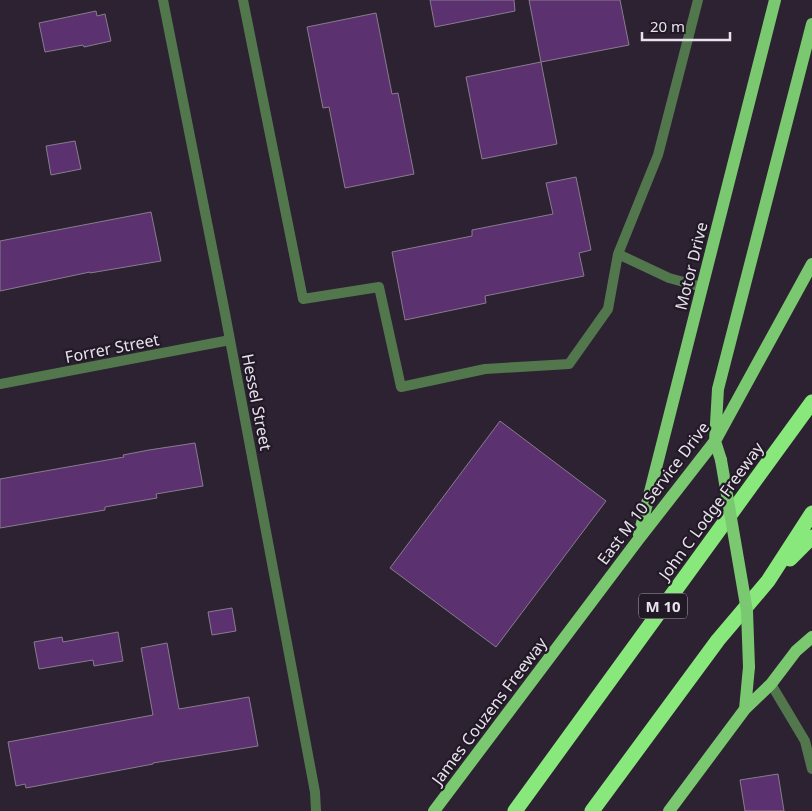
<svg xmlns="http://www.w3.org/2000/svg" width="812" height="811" font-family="'Noto Sans',sans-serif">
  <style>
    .building { fill: #5c316f; stroke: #887c8e }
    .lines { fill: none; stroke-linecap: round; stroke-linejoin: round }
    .lane { stroke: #52774d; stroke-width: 10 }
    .street { stroke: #52774d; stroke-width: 10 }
    .primary { stroke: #7ac86f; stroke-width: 12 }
    .highway { stroke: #89e87c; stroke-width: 15 }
    .primary-bridge { stroke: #7ac86f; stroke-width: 12 }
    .labels { text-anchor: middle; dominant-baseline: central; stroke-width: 4.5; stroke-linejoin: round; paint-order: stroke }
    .shield { fill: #221927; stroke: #ada6b1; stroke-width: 1 }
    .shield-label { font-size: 15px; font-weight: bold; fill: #e8e2ec }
    .street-label { font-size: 16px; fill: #e8e2ec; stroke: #221927 }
  </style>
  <rect width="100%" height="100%" fill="#2c2231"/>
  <path class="building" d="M430,0H514L515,11L435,27Z
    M529,0H620L629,45L541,62Z
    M96,11L97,16L105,14L111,41L84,47L83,45L45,52L39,23Z
    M376,13L392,94L398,93L414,174L345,188L329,107L323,108L307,27Z
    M541,62L557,144L482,159L466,77Z
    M75,141L81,169L51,175L46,146Z
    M576,177L591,250L579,253L584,276L485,296L486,303L405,320L392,252L472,236V230L553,214L546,183Z
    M151,212L161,261L90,273V272L0,291V241Z
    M500,421L606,501L496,647L390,568Z
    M195,443L203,486L156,494L157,498L105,507V510L0,528V479L124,457L123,455L149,450Z
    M232,608L236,631L212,635L208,612Z
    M118,632L123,661L94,666L93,660L39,669L34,642L62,637L63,642Z
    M167,643L179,709L249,697L258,746L153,763V764L26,788L25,784L16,786L8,742L153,715L141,648Z
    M778,774L784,811H745L740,780Z"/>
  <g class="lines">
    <path class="lane" d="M243,0L303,299L379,287L401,387L485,369L569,364L608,309L618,254
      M698,0L658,155L618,254L669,278L702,287
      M771,684L805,741L812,769"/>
    <path class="street" d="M163,0L224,308L315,792L316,811
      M0,384L230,340"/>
    <path class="primary" d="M721,460L715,441L718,389L812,24
      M639,535L775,0
      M745,709L749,667
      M434,811L638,540L715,441L812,264
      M669,811L745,709L771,684L796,651L812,637"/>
    <path class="highway" d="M790,559L812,537
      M515,811L812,402
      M592,811L718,640L768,581L812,513"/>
    <path class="primary-bridge" d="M721,460L747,611L749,667"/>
  </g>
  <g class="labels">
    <rect class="shield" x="639" y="593.5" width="48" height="25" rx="4"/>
    <g class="shield-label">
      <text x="663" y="606">M 10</text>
    </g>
    <g class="street-label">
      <text transform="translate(691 266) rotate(-76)">Motor Drive</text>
      <text transform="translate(112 348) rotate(-11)">Forrer Street</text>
      <text transform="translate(257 402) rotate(79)">Hessel Street</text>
      <text transform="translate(653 493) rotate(-53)">East M 10 Service Drive</text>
      <text transform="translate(711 511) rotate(-54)">John C Lodge Freeway</text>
      <text transform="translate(489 711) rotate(-53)">James Couzens Freeway</text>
    </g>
  </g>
  <path d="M642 32v8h88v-8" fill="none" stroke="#e8e2ec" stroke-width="2.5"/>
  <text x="650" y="32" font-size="15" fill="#e8e2ec" stroke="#221927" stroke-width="4" paint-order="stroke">20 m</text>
</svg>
